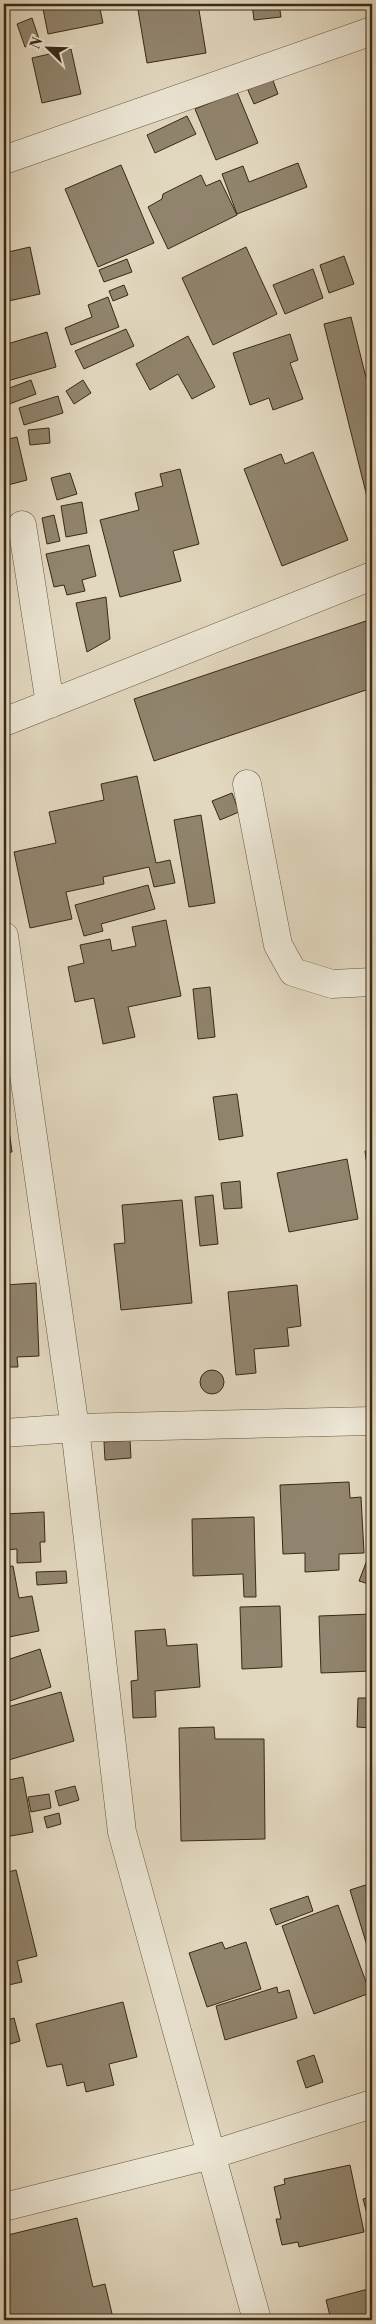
<svg xmlns="http://www.w3.org/2000/svg" width="376" height="2324" font-family="'Libre Bodoni',serif">
  <style>
    .building { fill: #91846e; stroke: #392916 }
    .lines { fill: none; stroke-linecap: round; stroke-linejoin: round }
    .minor-casing { stroke: #635540; stroke-width: 29 }
    .minor { stroke: #ece6d5; stroke-width: 28 }
  </style>
  <rect width="100%" height="100%" fill="#e2d8bf"/>
  <filter id="stains"><feTurbulence type="fractalNoise" baseFrequency=".004" numOctaves="4"/><feColorMatrix values="0 0 0 0 .2 0 0 0 0 .09 0 0 0 0 .02 0 0 0 .5 -.17"/></filter>
  <radialGradient id="worn" r=".72"><stop offset=".6" stop-color="#630" stop-opacity="0"/><stop offset="1" stop-color="#630" stop-opacity=".3"/></radialGradient>
  <path class="building" d="M42,4H99L103,23L48,34Z
    M137,4H198L206,53L147,63Z
    M252,4H279L281,17L254,20Z
    M32,18L40,42L25,47L17,24Z
    M71,49L81,94L42,103L32,58Z
    M272,78L278,94L254,104L247,88Z
    M237,92L258,143L216,160L195,109Z
    M187,116L196,134L155,153L147,135Z
    M298,163L307,187L237,214L222,174L243,166L249,182Z
    M121,165L154,243L98,267L65,189Z
    M201,175L206,186L220,180L237,215L168,249L148,207L162,199L163,194Z
    M30,247L40,294L4,302V253Z
    M246,247L277,314L213,345L182,278Z
    M344,256L354,284L329,293L320,265Z
    M127,259L132,272L104,282L99,270Z
    M313,269L323,298L285,314L273,285Z
    M124,285L128,295L113,301L109,291Z
    M108,297L119,327L71,345L65,328L92,317L88,305Z
    M351,317L372,402V517L324,324Z
    M126,329L134,346L84,369L75,351Z
    M47,332L56,367L4,382V345Z
    M290,334L298,360L290,363L303,399L273,410L269,398L250,405L233,353Z
    M188,336L215,387L192,399L178,374L150,390L136,364Z
    M31,380L36,394L4,406V390Z
    M83,380L91,393L74,404L66,391Z
    M58,396L63,413L24,425L19,408Z
    M49,428L50,443L30,445L28,430Z
    M17,437L27,480L8,485L4,469V440Z
    M313,452L348,540L282,566L244,469L281,454L285,464Z
    M180,469L199,544L173,551L181,581L120,597L100,520L139,510L135,493L163,486L160,474Z
    M70,473L77,494L57,500L51,478Z
    M82,502L87,533L66,537L61,506Z
    M54,515L60,541L47,544L42,518Z
    M89,545L96,576L82,580L85,591L67,595L64,585L54,587L46,554Z
    M106,597L110,639L87,652L76,603Z
    M372,619V688L154,761L134,699Z
    M137,776L156,863L170,860L175,883L154,887L149,867L103,877L104,884L66,892L72,919L30,928L14,852L56,843L49,812L104,800L101,784Z
    M232,793L239,812L220,820L212,801Z
    M201,815L215,903L189,907L174,820Z
    M148,885L155,909L101,924L103,931L84,936L75,905Z
    M166,920L181,996L128,1007L135,1037L103,1044L94,998L75,1002L68,967L84,963L80,945L110,939L112,951L136,946L132,927Z
    M210,987L215,1037L198,1039L193,989Z
    M4,1093L12,1152L4,1153Z
    M237,1094L243,1136L219,1140L213,1097Z
    M372,1150V1179L369,1180L365,1151Z
    M347,1159L358,1219L289,1232L277,1173Z
    M240,1181L242,1208L224,1209L221,1183Z
    M213,1195L218,1244L200,1246L195,1197Z
    M182,1200L192,1303L121,1310L114,1244L125,1243L122,1205Z
    M36,1283L39,1356L17,1357L18,1367H4V1285Z
    M297,1285L301,1326L287,1328L289,1346L254,1349L256,1373L236,1375L228,1292Z
    M200 1382a12 12 0 1 1 24 0a12 12 0 1 1-24 0Z
    M130,1440L131,1458L105,1460L104,1442Z
    M4,1463H6L9,1493L4,1494Z
    M349,1482L350,1498L361,1497L364,1553L339,1554V1570L305,1572V1553L283,1554L280,1485Z
    M44,1512L45,1542H40L41,1562L17,1563V1549L4,1550V1514Z
    M254,1517L256,1597H244L243,1574L193,1576L192,1519Z
    M367,1560L372,1561V1585L359,1581Z
    M13,1566L19,1598L32,1596L39,1631L4,1638V1567Z
    M66,1571L67,1583L37,1585L36,1572Z
    M280,1606L282,1667L242,1669L240,1607Z
    M372,1614V1671L321,1673L319,1616Z
    M165,1629L167,1646L197,1644L200,1687L155,1691L156,1717L133,1718L131,1681L138,1680L135,1631Z
    M40,1649L51,1687L4,1703V1661Z
    M61,1692L74,1741L5,1761L4,1708Z
    M358,1698H372V1728L357,1727Z
    M214,1727L215,1739H264L265,1839L181,1841L179,1728Z
    M23,1777L33,1832L5,1837L4,1781Z
    M75,1786L79,1800L59,1806L55,1791Z
    M49,1794L51,1808L31,1812L28,1797Z
    M59,1813L61,1824L47,1828L44,1817Z
    M16,1870L37,1956L17,1961L22,1982L4,1986V1873Z
    M372,1883V1962L350,1890Z
    M308,1896L313,1911L276,1925L270,1909Z
    M338,1905L370,1993L314,2014L282,1926Z
    M222,1942L225,1949L246,1942L261,1989L207,2007L189,1953Z
    M277,1987L278,1993L289,1990L297,2018L225,2040L216,2006Z
    M123,2002L137,2057L109,2064L114,2085L86,2092L84,2082L67,2086L62,2064L47,2067L36,2024Z
    M14,2018L20,2041L4,2046V2021Z
    M314,2055L323,2082L306,2088L297,2061Z
    M350,2165L364,2232L299,2247L298,2242L282,2245L276,2219H281L274,2187L285,2184L284,2179Z
    M372,2196V2232L363,2199Z
    M77,2218L93,2287L105,2284L113,2318L105,2320H8L4,2303V2277L5,2276L4,2236Z
    M372,2288V2320H331L326,2300Z"/>
  <g class="lines">
    <g class="minor-casing">
      <path id="minor" d="M4,160L372,31
        M22,525L50,704
        M4,722L372,576
        M247,784L278,945L293,972L332,984L372,982
        M4,936L75,1428L122,1832L257,2320
        M4,1433L75,1428L372,1421
        M4,2207L211,2155L372,2104"/>
    </g>
    <use href="#minor" class="minor"/>
  </g>
  <rect width="376" height="2324" fill="none" stroke="#e2d8bf" stroke-width="20"/>
  <rect x="5" y="5" width="366" height="2314" fill="none" stroke="#392916" stroke-width="2.5"/>
  <rect x="10" y="10" width="356" height="2304" fill="none" stroke="#392916"/>
  <g transform="translate(48 48) rotate(293)" stroke="#ece6d5" stroke-width="4" paint-order="stroke">
  <path d="M0-4L9 19L0 12L-9 19Z" fill="#392916"/>
  <text y="-8" font-size="14" font-weight="bold" text-anchor="middle" fill="#392916">N</text>
  </g>
  <rect width="100%" height="100%" filter="url(#stains)"/>
  <rect width="100%" height="100%" fill="url(#worn)"/>
</svg>
